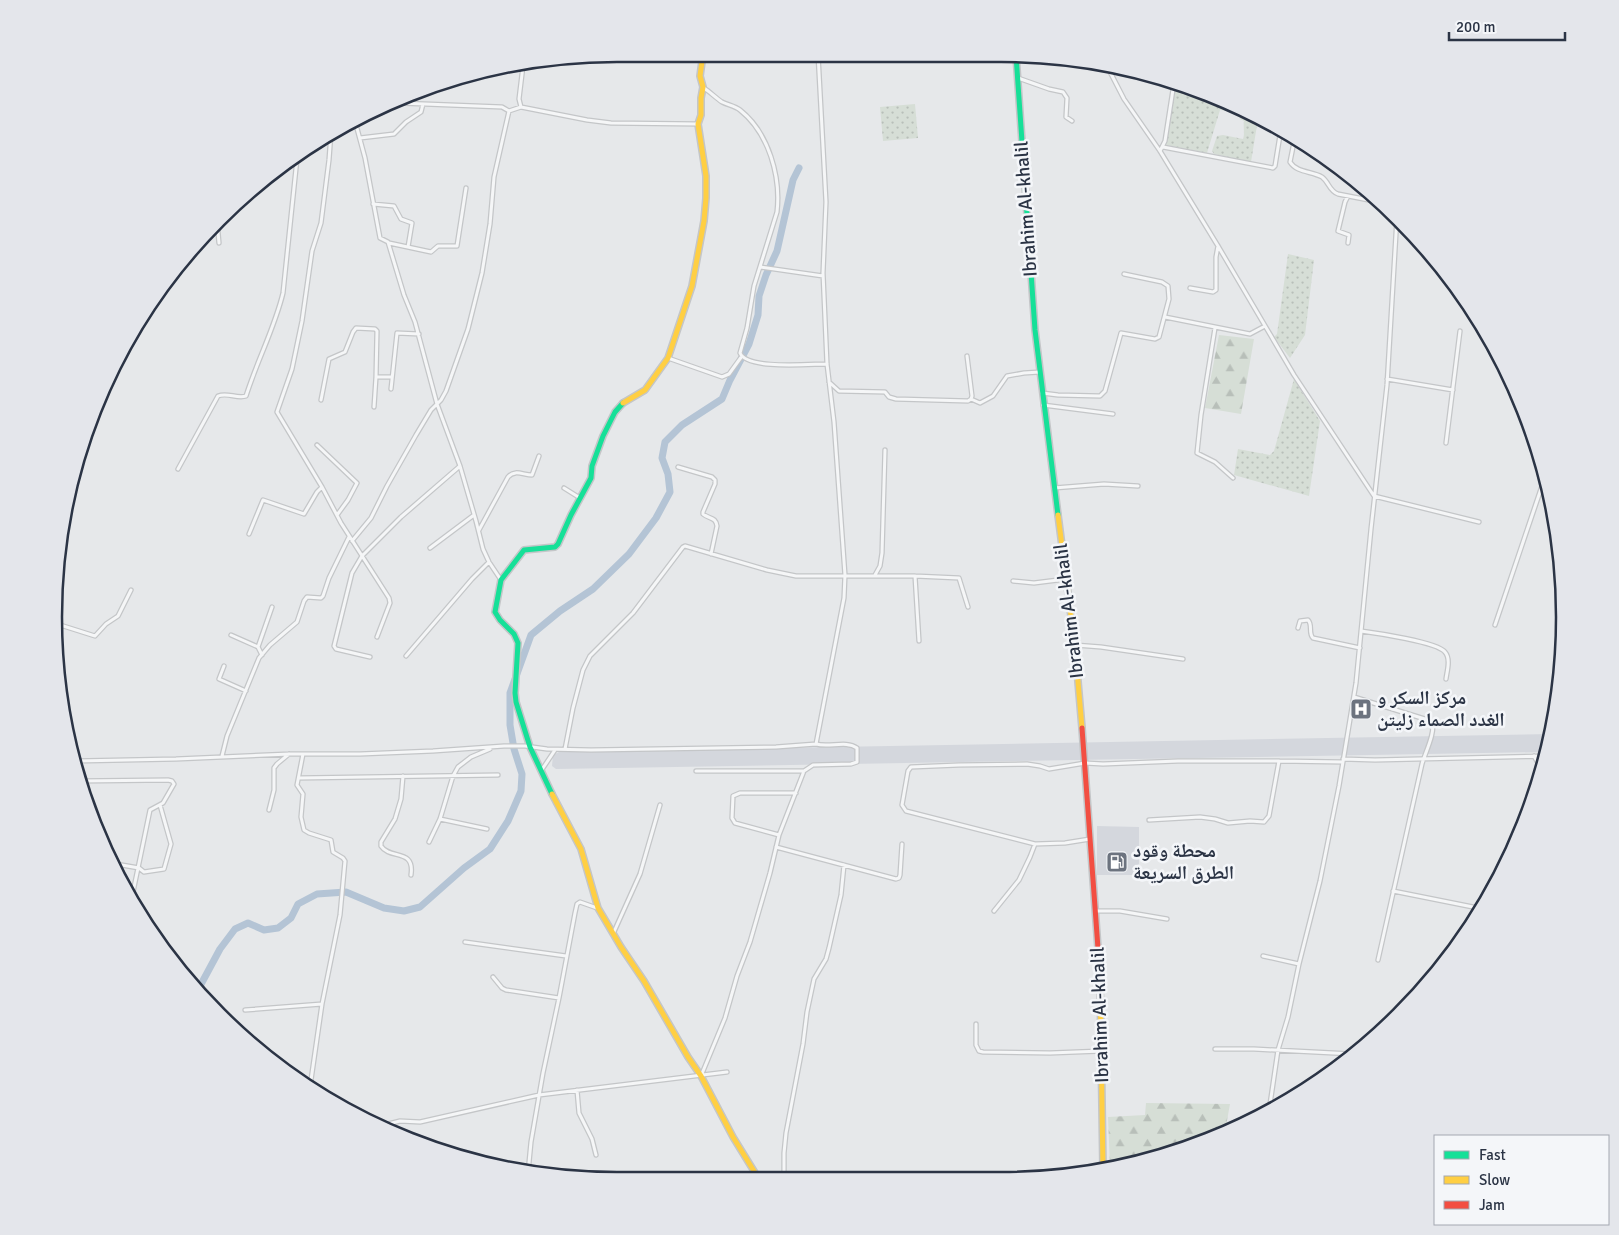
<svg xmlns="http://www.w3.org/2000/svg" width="1619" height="1235" font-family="Signika,'Noto Naskh Arabic',sans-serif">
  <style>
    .built { fill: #d4d7dd }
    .grass { fill: url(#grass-dots) }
    .forest { fill: url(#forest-firs) }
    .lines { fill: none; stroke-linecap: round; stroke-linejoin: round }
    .river { stroke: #b4c4d5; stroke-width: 7 }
    .street-casing { stroke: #c4c6c8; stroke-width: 5.5 }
    .fast-casing { stroke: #c4c6c8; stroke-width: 8 }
    .slow-casing { stroke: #c4c6c8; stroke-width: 8 }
    .jam-casing { stroke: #c4c6c8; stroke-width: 8 }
    .street { stroke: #f5f6f7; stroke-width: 3 }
    .fast { stroke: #16e098; stroke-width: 5 }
    .slow { stroke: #ffcf43; stroke-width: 5 }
    .jam { stroke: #f24e42; stroke-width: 5 }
    .labels { text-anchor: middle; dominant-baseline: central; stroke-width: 5; stroke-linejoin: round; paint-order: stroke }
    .street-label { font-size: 19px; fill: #2b3445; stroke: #f4f6f9 }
    .poi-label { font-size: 19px; font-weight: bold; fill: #2b3445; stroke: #f4f6f9; text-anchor: start }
    .rim { fill: none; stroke: #2b3445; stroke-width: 2.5 }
  </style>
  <defs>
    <pattern id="grass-dots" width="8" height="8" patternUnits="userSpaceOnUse" patternTransform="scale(1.25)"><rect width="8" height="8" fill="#d6ded6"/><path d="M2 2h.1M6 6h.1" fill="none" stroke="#b8bfb9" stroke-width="1.8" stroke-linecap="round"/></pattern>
    <pattern id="forest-firs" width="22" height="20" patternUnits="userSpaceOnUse" patternTransform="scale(1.25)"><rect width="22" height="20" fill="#d6ded6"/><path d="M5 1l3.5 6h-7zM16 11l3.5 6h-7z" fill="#b8bfb9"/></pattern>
  </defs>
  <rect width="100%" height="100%" fill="#e6e8ea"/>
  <path class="built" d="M1552,734L1547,752L556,769L552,766L553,755L559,752Z
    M1097,826L1139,827V875H1097Z"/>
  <path class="grass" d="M1176,84L1251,112L1265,120L1258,119L1251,162L1214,154L1212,151L1217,136L1223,135L1243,139C1245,134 1243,127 1244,121L1240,119L1238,112L1220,110L1207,153L1166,145Z
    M915,104L918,138L883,141L880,107Z
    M1288,254L1314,260L1305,335L1290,358L1274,337L1277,334Z
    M1294,379L1320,421L1309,496L1234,475L1238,449L1270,455L1274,451Z"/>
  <path class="forest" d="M1219,335L1254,339L1241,414L1205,408Z
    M1146,1103L1230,1104L1226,1126L1235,1129L1217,1138L1110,1167L1108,1117L1145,1115Z"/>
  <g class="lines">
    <path class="river" d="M199,988L220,949L235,929L248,923L264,930L278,928L291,918L298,904L317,894L346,892L384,908L404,911L420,907L464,868L490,849L508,821L521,791L522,774L514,749L510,725V693L531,635L560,611L593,589L629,554L656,518L670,492L668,474L662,458L665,442L682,425L722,399L730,380L749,344L758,315L759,296L766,275L777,251L793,180L799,168"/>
    <g class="street-casing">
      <path id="street" d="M1107,66L1124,99L1160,151L1218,246L1294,375L1374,496L1479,522
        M1018,78L1049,89L1063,92L1067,98L1066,117L1072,121
        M704,88C710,92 716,98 722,102C728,105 735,106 740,110C769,133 781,177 777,212L754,286L747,328L740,353C747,370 810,364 827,364
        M399,103L502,107L509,111
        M521,107L587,120L611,123L698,124
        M355,121L365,158L380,238L388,242L404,295L415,322L437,404L460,466L476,521L483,549L489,562L501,580
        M331,133L329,160L321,223L312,251L302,321L292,369L277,412L322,487L341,523L389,598L390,603L377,637
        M1295,137L1290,162C1297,173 1312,171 1322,177C1329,182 1329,191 1338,194L1379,202
        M360,138L394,134L406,122L421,112L423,104
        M1163,147L1273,168L1275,166L1281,129
        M1160,151L1165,141L1174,83
        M1348,196L1345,202L1338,231L1349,235L1348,243
        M373,204L394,206L401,219L412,223L408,247
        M217,221L219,243
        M389,243L431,252L438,246H457L466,188
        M760,267L823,276
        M1190,288L1213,292L1216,290V257L1218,246
        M1165,317L1250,334L1265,326
        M1215,328L1201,415L1197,453L1215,462L1233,478
        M668,358L722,377L729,374L742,356
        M113,366L114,365
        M1387,379L1453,390
        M829,382L839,391L885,392L889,397L896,399L968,401L971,399L972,396L967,356
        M391,389L397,333L419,334
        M1042,393L1058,395L1100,396L1105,391L1121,333L1155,339L1159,337L1169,299L1168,286L1162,282L1124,274
        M971,399L980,403L993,396L1007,376L1024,373L1040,372
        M321,400L329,359L345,352L353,332L356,328L375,329L377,331L376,377H392
        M1043,405L1113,414
        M374,407L376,377
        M1446,443L1460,331
        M317,445L357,483L348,500L337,515
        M678,467L712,477L715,480V484L703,512V514C709,519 716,517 717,526L711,554
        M178,469L218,396C227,392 237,399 246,396C257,361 275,327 283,293L297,159
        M564,488L580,498
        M1054,488L1104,484L1138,486
        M479,530L508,477C515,469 523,475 532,475L539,456
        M249,534L263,500L304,514L317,492L322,487
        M352,541L371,518L387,486L416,435L431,410L441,400L446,391L468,329L482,273L490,224L494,177L509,111L521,107L519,99L523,66
        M430,548L474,515
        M875,575L880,566L882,553L885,450
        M915,576L919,641
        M1013,581L1034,583L1066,579
        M57,624L95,636L106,624L118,616L131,590
        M1495,625L1545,477
        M1298,628L1300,621L1308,620C1313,625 1308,633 1313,638L1360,648
        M1361,631C1376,633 1437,642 1445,652C1451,659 1447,671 1446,679
        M231,635L258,647
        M1075,645L1101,647L1183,659
        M262,655L258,647L272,607
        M406,656L472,579L489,562
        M370,657L336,649L334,646L352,573L362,556L401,517L460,466
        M224,666L219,679L246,691
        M1354,697L1428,720L1432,721C1436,732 1425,753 1422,764L1378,960
        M565,749L573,708L583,670L590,656L633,613L683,547L685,546L767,570L796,576H915L959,578L968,607
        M303,754L297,785L303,794L301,817L304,830L309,833L331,840L333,852L343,858L345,861L340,915L322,1004L310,1087
        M222,756L227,736L259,658L270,645L297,622L304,601L307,597L321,598L323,596L329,578L349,537
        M1534,756L1542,770
        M1343,759L1375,760L1546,756
        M76,761L176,759L290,754H360L433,751L504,746H525L547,749L591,750L776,747L816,744
        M541,771L555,750
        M696,771H804
        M403,776L401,799L395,819L381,842V846C390,860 415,848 411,875
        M299,778L498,775
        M80,781L168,780L172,781L174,784L163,803L150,810L132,897
        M269,810L274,790V768L277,764L289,754
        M440,819L487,829
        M1149,820L1200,817L1215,819L1228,823L1250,821L1264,822L1269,816L1279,761
        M779,835L735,823L732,818L733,796L740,793H796
        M1090,839L1065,843L1035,844L906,811L902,805L908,771L911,767L959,765L1027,764L1040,766L1049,769L1085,763L1103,764L1178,761H1279L1343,762
        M429,842L440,819L453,776L458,767L471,757L490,749
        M776,847L896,879L899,878L900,875L902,844
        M116,864L139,868L144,872L164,869L171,844L160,805
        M1393,891L1473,907H1483
        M994,911L1019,880L1030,857L1035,844
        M1096,911H1120L1167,919
        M613,934L640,874L660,805
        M465,942L566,956
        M1263,956L1299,964
        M493,977L502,988L506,990L559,998
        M245,1010L322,1004
        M976,1024V1045L979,1051L983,1052L1050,1053L1102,1051
        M1215,1049H1254L1353,1054L1352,1055
        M701,1076L725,1018L737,976L750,942L770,873L779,835L804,771L813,765L851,764L857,762V748C846,740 829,748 816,744L844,598L845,575L834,422L827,364L823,273L826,202L818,54
        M577,1090L579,1113L592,1139L596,1155
        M1269,1111L1278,1050L1288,1017L1299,964L1320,881L1339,786L1356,683L1371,529L1387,385L1397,217
        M380,1126L400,1121L420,1122L539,1095L727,1072
        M528,1173L531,1142L543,1073L559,998L575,913L577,904L580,902L597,908
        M784,1176V1153L786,1133L803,1044L807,1012L814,979L826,959L829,948L841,895L844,865"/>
    </g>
    <g class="fast-casing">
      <path id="fast" d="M1016,55L1035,330L1058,515
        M552,794L530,747L516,702L515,693L518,643L514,634L500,620L495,612L501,580L524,550L555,547L558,544L571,515L591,478L592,466L603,436L615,412L623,403"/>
    </g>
    <g class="slow-casing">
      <path id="slow" d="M623,403L645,390L668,358L692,286L704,221L706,198V176L698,124L701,115V98L703,87L700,76L703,54
        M1058,515L1075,647L1082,728
        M552,794L581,849L598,908L621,947L644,981L688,1057L701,1076L733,1137L757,1176
        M1100,976L1103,1169"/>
    </g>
    <g class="jam-casing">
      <path id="jam" d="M1082,728L1100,976"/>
    </g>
    <use href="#street" class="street"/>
    <use href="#fast" class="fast"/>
    <use href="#slow" class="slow"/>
    <use href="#jam" class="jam"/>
  </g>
  <defs>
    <g id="hospital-square" transform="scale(1.125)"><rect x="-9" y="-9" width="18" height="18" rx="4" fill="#6c737f" stroke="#f4f6f9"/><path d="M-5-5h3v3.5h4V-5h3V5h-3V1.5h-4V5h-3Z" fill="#fff"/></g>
    <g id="fuel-square" transform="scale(1.125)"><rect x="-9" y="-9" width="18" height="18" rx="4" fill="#6c737f" stroke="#f4f6f9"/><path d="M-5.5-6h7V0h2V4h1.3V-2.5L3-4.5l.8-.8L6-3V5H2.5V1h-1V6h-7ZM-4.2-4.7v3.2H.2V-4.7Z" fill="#fff"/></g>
  </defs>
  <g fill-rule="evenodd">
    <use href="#hospital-square" x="1361" y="709"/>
    <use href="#fuel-square" x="1117" y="862"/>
  </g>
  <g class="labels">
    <g class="street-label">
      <text transform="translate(1026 209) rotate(-94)">Ibrahim Al-khalil</text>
      <text transform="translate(1069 611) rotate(-97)">Ibrahim Al-khalil</text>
      <text transform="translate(1100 1015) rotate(-92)">Ibrahim Al-khalil</text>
    </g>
    <g class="poi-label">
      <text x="1377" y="698">مركز السكر و<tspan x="1377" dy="22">الغدد الصماء زليتن</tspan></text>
      <text x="1133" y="851">محطة وقود<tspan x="1133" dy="22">الطرق السريعة</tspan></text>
    </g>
  </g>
  <path d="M0 0H1619V1235H0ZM617 62H1001A555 555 0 0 1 1556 617V617A555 555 0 0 1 1001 1172H617A555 555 0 0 1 62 617V617A555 555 0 0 1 617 62Z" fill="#e4e6eb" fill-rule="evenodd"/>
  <path class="rim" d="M617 62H1001A555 555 0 0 1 1556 617V617A555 555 0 0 1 1001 1172H617A555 555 0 0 1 62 617V617A555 555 0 0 1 617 62Z"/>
  <rect x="1434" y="1135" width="175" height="90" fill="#f4f6f9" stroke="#a4a8b1"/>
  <rect x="1444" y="1151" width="25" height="8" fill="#16e098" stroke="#a4a8b1"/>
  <text x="1479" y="1160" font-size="15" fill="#2b3445">Fast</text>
  <rect x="1444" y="1176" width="25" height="8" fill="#ffcf43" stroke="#a4a8b1"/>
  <text x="1479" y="1185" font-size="15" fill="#2b3445">Slow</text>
  <rect x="1444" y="1201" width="25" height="8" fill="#f24e42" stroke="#a4a8b1"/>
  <text x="1479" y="1210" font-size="15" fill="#2b3445">Jam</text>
  <path d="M1449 32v8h116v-8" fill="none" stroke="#2b3445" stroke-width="2.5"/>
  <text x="1456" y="32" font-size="15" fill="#2b3445" stroke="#f4f6f9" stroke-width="4" paint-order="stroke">200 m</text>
</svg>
